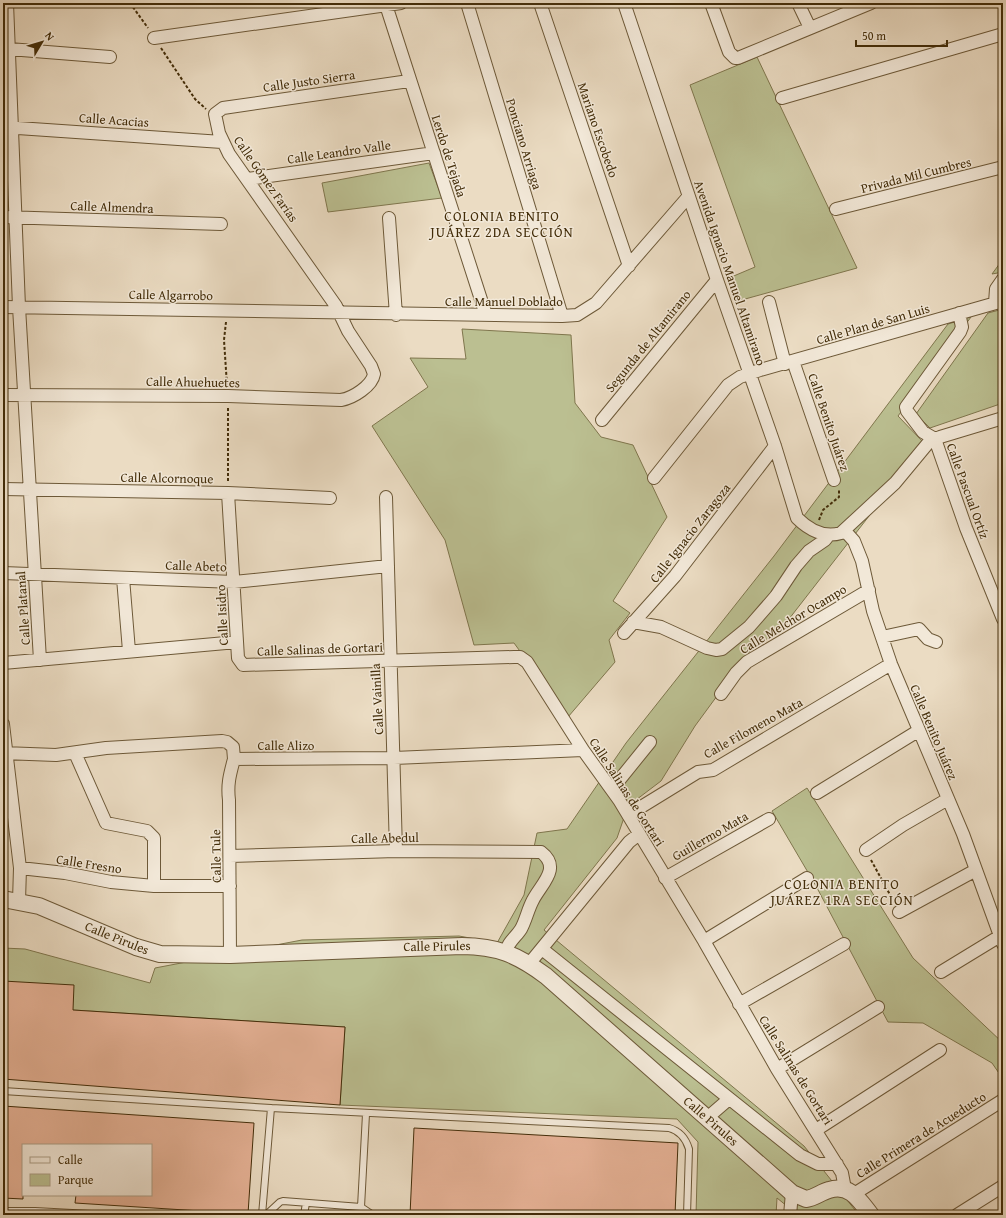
<svg xmlns="http://www.w3.org/2000/svg" width="1006" height="1218" font-family="'Gentium Book Plus',serif">
  <style>
    .green { fill: #bbbf91; stroke: #7f764d }
    .building { fill: #e5b195; stroke: #432d09 }
    .lines { fill: none; stroke-linecap: round; stroke-linejoin: round }
    .service-casing { stroke: #6d5938; stroke-width: 8 }
    .minor-casing { stroke: #6d5938; stroke-width: 14 }
    .tertiary-casing { stroke: #6d5938; stroke-width: 18 }
    .path { stroke: #432d09; stroke-width: 2; stroke-dasharray: 3 2; stroke-linecap: butt }
    .service { stroke: #f2e8d8; stroke-width: 6 }
    .minor { stroke: #f2e8d8; stroke-width: 12 }
    .tertiary { stroke: #f2e8d8; stroke-width: 16 }
    .labels { text-anchor: middle; dominant-baseline: central; stroke-width: 3; stroke-linejoin: round; paint-order: stroke }
    .street-label { font-size: 13px; fill: #432d09; stroke: #f2e8d8 }
    .neighbourhood-label { font-size: 14px; letter-spacing: 1px; fill: #432d09; stroke: #f2e8d8 }
  </style>
  <rect width="100%" height="100%" fill="#ebdcc3"/>
  <filter id="stains"><feTurbulence type="fractalNoise" baseFrequency=".005" numOctaves="4"/><feColorMatrix values="0 0 0 0 .2 0 0 0 0 .09 0 0 0 0 .02 0 0 0 .5 -.17"/></filter>
  <radialGradient id="worn" r=".72"><stop offset=".6" stop-color="#630" stop-opacity="0"/><stop offset="1" stop-color="#630" stop-opacity=".3"/></radialGradient>
  <path class="green" d="M757,57L857,268L738,301L729,278L755,267L690,85Z
    M429,163L442,198L328,212L322,183Z
    M1003,259V272L992,274Z
    M1003,309V403L930,428L916,414L988,313Z
    M971,317L898,416L925,444L782,628L750,651L695,726L661,781L628,806L617,838L544,930L804,1146L859,1215H798L777,1198L776,1215H696L698,1142L677,1119L340,1105L345,1027L73,1010L3,981V948L25,949L150,983L155,968L302,940L459,936L497,943L524,895L537,833L567,829L626,743L774,556L948,324Z
    M462,329L571,335L575,403L601,437L633,445L667,517L613,601L630,613L609,640L615,662L568,717L514,643L474,645L445,540L372,426L428,387L410,358L466,359Z
    M807,788L913,958L1003,1043V1079L992,1063L923,1023L888,1022L816,886L772,811Z"/>
  <path class="building" d="M3,981L74,985L73,1010L345,1027L340,1105L3,1079Z
    M3,1106L254,1123L248,1214L75,1203L76,1195H151V1145H23V1199L3,1198Z
    M414,1128L678,1143L675,1215H410Z"/>
  <g class="lines">
    <g class="service-casing">
      <path id="service" d="M3,1091L271,1108L262,1215
        M271,1108L669,1128C680,1131 686,1139 689,1149L687,1215
        M361,1207L366,1114
        M3,1211H35L110,1215
        M266,1215L280,1202L283,1201L361,1207L373,1215
        M304,1215L306,1203"/>
    </g>
    <g class="minor-casing">
      <path id="minor" d="M7,3L19,307L40,660
        M467,3L562,316
        M540,3L629,266
        M624,3L717,280L775,446L797,518C809,530 825,538 841,533L895,483L929,442L940,437L1003,418
        M711,3L729,52L735,58H738L871,3
        M798,3L810,28
        M386,5L486,315
        M154,38L401,3
        M9,49L110,57
        M782,98L1003,34
        M3,127L222,142
        M248,179L434,153
        M836,209L1003,167
        M3,217L221,224
        M389,218L396,315
        M769,302L785,364
        M995,303L996,289L1003,279
        M3,307L562,316L577,315L596,303L688,197
        M793,361L834,480
        M3,395L228,396L341,400C353,398 372,386 374,374L371,366L348,331L336,306L229,154L219,133L215,114L223,108L409,81
        M602,420L717,280
        M935,439L966,528L1003,619
        M935,439L923,432L907,411L906,407L960,332L962,327L959,313
        M654,478L728,385L740,377L760,370L1003,301
        M3,489L228,493L330,498
        M228,493L238,658L243,665L514,657H520L527,662L583,750L619,800L704,941L777,1069L842,1173L845,1189
        M386,497L396,851
        M845,531L854,541L862,561L873,611L891,664L963,834L1003,944
        M3,573L234,582L388,566
        M123,578L129,651
        M633,622L661,627L707,648L716,650L722,649L749,627L776,596L796,566L809,551L825,540L829,535
        M624,633L675,576L775,446
        M882,637L919,629L928,639L936,642
        M3,663L237,642
        M721,694L736,673L747,662L869,590
        M3,724L20,868L19,901
        M3,753L56,755L106,748L222,741L227,742L233,747L234,759L394,758L583,750
        M75,753L106,823L147,831L154,838V886
        M612,789L650,742
        M817,793L918,731
        M628,815L698,772L713,770L891,664
        M866,850L903,825L948,799
        M230,856L396,851L541,852C562,868 541,884 533,900C528,909 526,920 521,929C516,937 507,943 506,952
        M20,868L65,873L111,882L154,886H230
        M665,878L769,819
        M899,912L976,870
        M704,941L807,878
        M542,949L800,1155L818,1164H837
        M230,955L229,800C227,784 230,774 234,759
        M529,964L629,842L639,834
        M941,972L1000,936
        M739,1004L844,944
        M777,1069L878,1007
        M707,1118L729,1099
        M816,1130L940,1050
        M854,1194L1003,1100
        M790,1215L792,1193
        M957,1215L1003,1186"/>
    </g>
    <g class="tertiary-casing">
      <path id="tertiary" d="M3,899L39,906L136,947L160,954L230,955L462,946C497,946 518,955 546,976L792,1193L806,1199C815,1198 821,1192 829,1190C850,1183 860,1201 871,1215"/>
    </g>
    <path class="path" d="M130,3L148,28
      M161,48L195,99L206,109
      M226,322L224,340L227,385
      M228,408V481
      M819,520L823,510L839,497V489
      M871,860L894,902"/>
    <use href="#service" class="service"/>
    <use href="#minor" class="minor"/>
    <use href="#tertiary" class="tertiary"/>
  </g>
  <g class="labels">
    <g class="street-label">
      <text transform="translate(309 81) rotate(-8)">Calle Justo Sierra</text>
      <text transform="translate(114 120) rotate(4)">Calle Acacias</text>
      <text transform="translate(598 130) rotate(71)">Mariano Escobedo</text>
      <text transform="translate(524 144) rotate(73)">Ponciano Arriaga</text>
      <text transform="translate(339 152) rotate(-8)">Calle Leandro Valle</text>
      <text transform="translate(449 156) rotate(72)">Lerdo de Tejada</text>
      <text transform="translate(916 175) rotate(-14)">Privada Mil Cumbres</text>
      <text transform="translate(266 179) rotate(55)">Calle Gómez Farías</text>
      <text transform="translate(112 207) rotate(2)">Calle Almendra</text>
      <text transform="translate(730 273) rotate(71)">Avenida Ignacio Manuel Altamirano</text>
      <text transform="translate(171 295) rotate(1)">Calle Algarrobo</text>
      <text x="504" y="301">Calle Manuel Doblado</text>
      <text transform="translate(873 324) rotate(-16)">Calle Plan de San Luis</text>
      <text transform="translate(648 341) rotate(-51)">Segunda de Altamirano</text>
      <text transform="translate(193 382) rotate(1)">Calle Ahuehuetes</text>
      <text transform="translate(829 422) rotate(71)">Calle Benito Juárez</text>
      <text transform="translate(167 478) rotate(1)">Calle Alcornoque</text>
      <text transform="translate(968 491) rotate(70)">Calle Pascual Ortíz</text>
      <text transform="translate(690 533) rotate(-52)">Calle Ignacio Zaragoza</text>
      <text transform="translate(196 566) rotate(2)">Calle Abeto</text>
      <text transform="translate(23 608) rotate(-94)">Calle Platanal</text>
      <text transform="translate(222 615) rotate(-93)">Calle Isidro</text>
      <text transform="translate(793 619) rotate(-31)">Calle Melchor Ocampo</text>
      <text transform="translate(320 649) rotate(-2)">Calle Salinas de Gortari</text>
      <text transform="translate(377 699) rotate(-93)">Calle Vainilla</text>
      <text transform="translate(753 728) rotate(-29)">Calle Filomeno Mata</text>
      <text transform="translate(934 732) rotate(67)">Calle Benito Juárez</text>
      <text x="286" y="745">Calle Alizo</text>
      <text transform="translate(627 792) rotate(57)">Calle Salinas de Gortari</text>
      <text transform="translate(710 836) rotate(-30)">Guillermo Mata</text>
      <text transform="translate(385 838) rotate(-1)">Calle Abedul</text>
      <text transform="translate(216 856) rotate(-91)">Calle Tule</text>
      <text transform="translate(89 864) rotate(9)">Calle Fresno</text>
      <text transform="translate(117 938) rotate(22)">Calle Pirules</text>
      <text transform="translate(437 946) rotate(-1)">Calle Pirules</text>
      <text transform="translate(796 1070) rotate(58)">Calle Salinas de Gortari</text>
      <text transform="translate(711 1121) rotate(41)">Calle Pirules</text>
      <text transform="translate(921 1135) rotate(-32)">Calle Primera de Acueducto</text>
    </g>
    <g class="neighbourhood-label">
      <text x="502" y="216">COLONIA BENITO<tspan x="502" dy="16">JUÁREZ 2DA SECCIÓN</tspan></text>
      <text x="842" y="884">COLONIA BENITO<tspan x="842" dy="16">JUÁREZ 1RA SECCIÓN</tspan></text>
    </g>
  </g>
  <rect width="1006" height="1218" fill="none" stroke="#ebdcc3" stroke-width="16"/>
  <rect x="4" y="4" width="998" height="1210" fill="none" stroke="#432d09" stroke-width="2"/>
  <rect x="8" y="8" width="990" height="1202" fill="none" stroke="#432d09"/>
  <rect x="22" y="1144" width="130" height="52" fill="#f2e8d8" stroke="#ac9d85"/>
  <rect x="30" y="1157" width="20" height="6" fill="#f2e8d8" stroke="#ac9d85"/>
  <text x="58" y="1164" font-size="12" fill="#432d09">Calle</text>
  <rect x="30" y="1174" width="20" height="12" fill="#bbbf91" stroke="#ac9d85"/>
  <text x="58" y="1184" font-size="12" fill="#432d09">Parque</text>
  <g transform="translate(42 42) rotate(52)" stroke="#f2e8d8" stroke-width="3" paint-order="stroke">
  <path d="M0-3L7 15L0 10L-7 15Z" fill="#432d09"/>
  <text y="-6" font-size="11" font-weight="bold" text-anchor="middle" fill="#432d09">N</text>
  </g>
  <path d="M856 40v6h91v-6" fill="none" stroke="#432d09" stroke-width="2"/>
  <text x="862" y="40" font-size="12" fill="#432d09" stroke="#f2e8d8" stroke-width="3" paint-order="stroke">50 m</text>
  <rect width="100%" height="100%" filter="url(#stains)"/>
  <rect width="100%" height="100%" fill="url(#worn)"/>
</svg>
